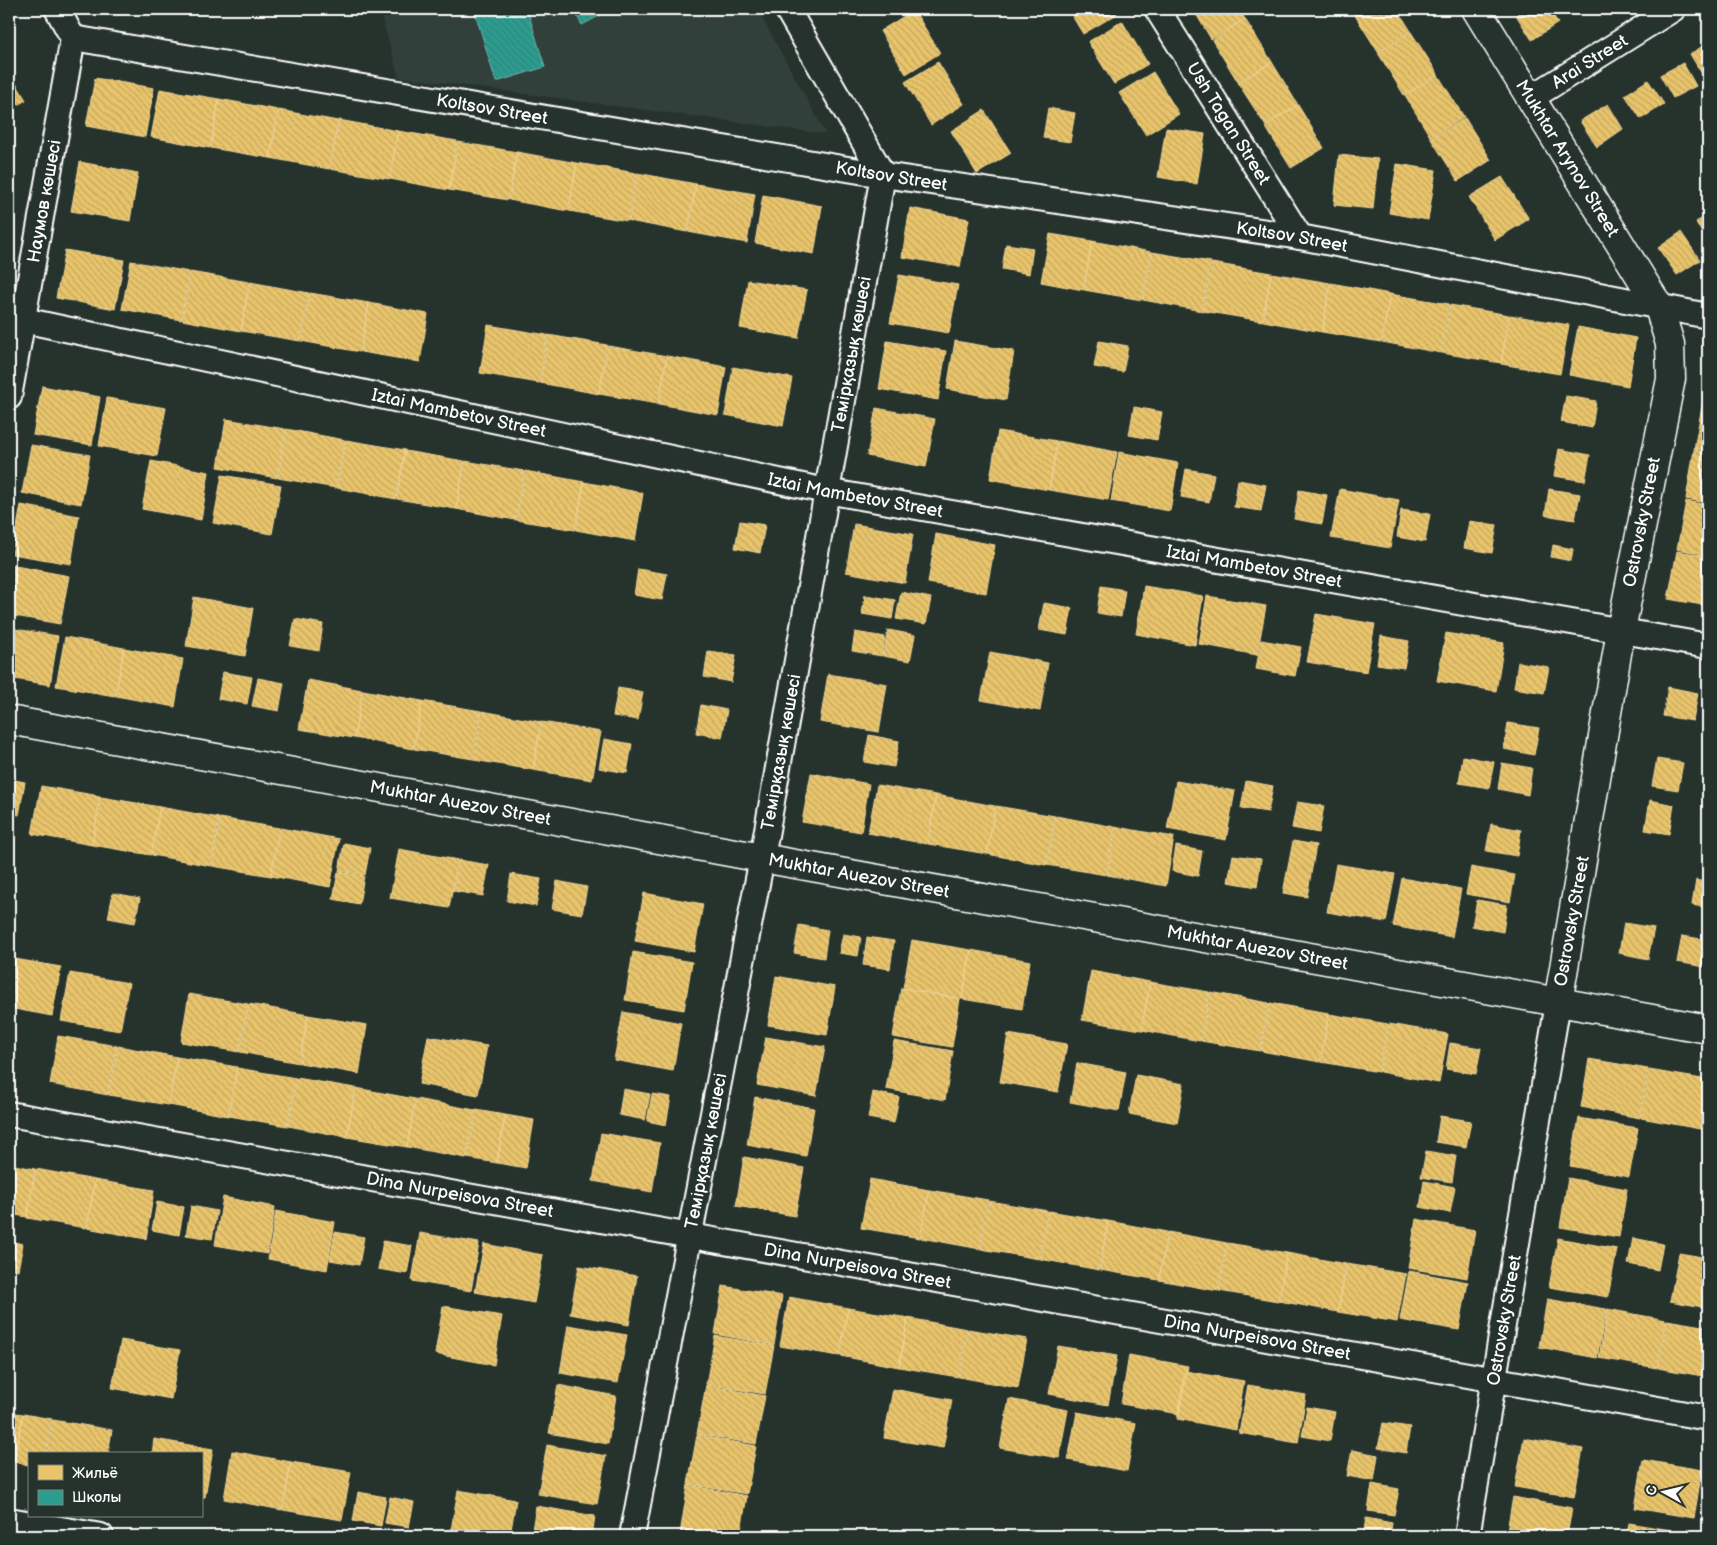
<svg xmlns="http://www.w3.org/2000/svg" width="1717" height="1545" font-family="'Balsamiq Sans',sans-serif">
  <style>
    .built { fill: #333f3a }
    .homes { fill: url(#homes-back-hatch); stroke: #f0d697 }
    .schools { fill: url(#schools-back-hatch); stroke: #6abab1 }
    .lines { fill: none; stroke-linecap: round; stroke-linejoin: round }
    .street-casing { stroke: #fff; stroke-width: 28 }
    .secondary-casing { stroke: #fff; stroke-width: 31 }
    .street { stroke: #26332d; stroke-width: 24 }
    .secondary { stroke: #26332d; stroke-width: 28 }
    .labels { text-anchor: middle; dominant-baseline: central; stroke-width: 5; stroke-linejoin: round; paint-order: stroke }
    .street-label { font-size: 18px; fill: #fff; stroke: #26332d }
  </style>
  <defs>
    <pattern id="homes-back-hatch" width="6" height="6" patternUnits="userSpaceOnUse" patternTransform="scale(1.25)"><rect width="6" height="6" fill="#e9c46a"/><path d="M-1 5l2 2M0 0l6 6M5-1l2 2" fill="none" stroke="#c2a662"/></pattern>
    <pattern id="schools-back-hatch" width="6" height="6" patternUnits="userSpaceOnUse" patternTransform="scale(1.25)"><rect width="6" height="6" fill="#2a9d8f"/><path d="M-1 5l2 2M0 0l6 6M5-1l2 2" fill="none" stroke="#368178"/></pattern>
  </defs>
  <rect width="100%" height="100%" fill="#26332d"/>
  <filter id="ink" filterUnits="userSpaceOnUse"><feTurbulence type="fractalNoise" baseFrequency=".02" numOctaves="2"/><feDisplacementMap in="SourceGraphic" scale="10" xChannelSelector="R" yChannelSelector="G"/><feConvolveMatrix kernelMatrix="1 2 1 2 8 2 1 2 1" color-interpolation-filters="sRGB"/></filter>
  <g filter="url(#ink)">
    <path class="built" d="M379,9H757L826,134L399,77Z"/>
    <path class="homes" d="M1068,9H1114L1117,14L1083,34Z
      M1193,9H1239L1245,19L1211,39Z
      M1351,9H1397L1411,31L1378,52Z
      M1525,9H1549L1558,23L1532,40L1516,15Z
      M914,10L940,53L906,74L880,31Z
      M1245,19L1272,62L1238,82L1212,40Z
      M1122,21L1148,64L1114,84L1088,42Z
      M1411,32L1438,74L1404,95L1378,53Z
      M1708,43V77L1705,79L1690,54Z
      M938,62L964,104L931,125L905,82Z
      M1272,62L1298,105L1265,125L1238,83Z
      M1683,63L1696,86L1673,98L1660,75Z
      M9,72L26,100L9,110Z
      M1153,72L1179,114L1146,135L1119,93Z
      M1438,75L1464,117L1431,138L1405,95Z
      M95,78L154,88L145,137L86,126Z
      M1648,80L1664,104L1641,119L1625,95Z
      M160,89L219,99L210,148L151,137Z
      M219,99L278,110L270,158L211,148Z
      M1608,104L1623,129L1597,147L1580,121Z
      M1298,105L1324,148L1291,168L1265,126Z
      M1048,108L1075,113L1070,142L1043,138Z
      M279,110L338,121L329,169L270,158Z
      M984,110L1011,153L977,174L951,131Z
      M1465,118L1491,160L1458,181L1431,139Z
      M339,120L398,131L389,179L330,169Z
      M1166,128L1205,134L1197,184L1158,177Z
      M398,131L457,141L449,190L390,179Z
      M458,142L517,152L508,200L449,190Z
      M517,152L577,163L568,211L509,200Z
      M1339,155L1378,159L1373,209L1334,205Z
      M80,162L138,173L130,221L71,211Z
      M577,163L636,173L628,221L569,211Z
      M1397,164L1436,170L1428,220L1389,213Z
      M637,173L696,184L687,232L629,221Z
      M1502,177L1529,219L1495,240L1469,197Z
      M696,184L755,194L747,243L688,232Z
      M763,195L822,206L814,254L755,243Z
      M910,208L969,219L960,267L902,257Z
      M1708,215V244L1696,222Z
      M1681,232L1700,260L1677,275L1658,248Z
      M1050,234L1092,241L1083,290L1041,282Z
      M1092,241L1151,252L1142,300L1084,290Z
      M1006,244L1033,248L1029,274L1002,269Z
      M65,250L124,260L115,309L56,298Z
      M1152,252L1211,262L1202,311L1143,300Z
      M131,261L189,272L181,320L122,309Z
      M1212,263L1271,273L1262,321L1203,311Z
      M190,272L249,282L241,331L182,320Z
      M1271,273L1330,283L1322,332L1263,321Z
      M899,275L958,285L949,333L890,323Z
      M748,280L807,290L798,338L740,328Z
      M250,282L309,293L300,341L241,331Z
      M1331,283L1390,294L1381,342L1322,332Z
      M310,293L369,303L360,352L301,341Z
      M1390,294L1449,304L1441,353L1382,342Z
      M369,303L428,314L420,362L361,352Z
      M1450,305L1509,315L1501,363L1442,353Z
      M1510,315L1569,325L1560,374L1501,364Z
      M488,325L547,335L539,383L480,373Z
      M1578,327L1636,338L1628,386L1569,375Z
      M548,335L607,345L599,394L540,383Z
      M887,341L946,351L938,400L879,389Z
      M955,341L1014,351L1006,400L947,389Z
      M1099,341L1128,346L1123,372L1094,367Z
      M608,346L667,356L658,404L599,394Z
      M667,356L726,367L718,415L659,404Z
      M733,367L792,378L783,426L725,415Z
      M1708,371V400L1703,399Z
      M42,386L100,397L92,445L33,435Z
      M1566,396L1596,401L1592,428L1561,422Z
      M107,398L166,408L157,456L99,446Z
      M1703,401H1708V451L1694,449Z
      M1134,407L1162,412L1157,440L1129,435Z
      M876,408L935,419L926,467L867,456Z
      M226,419L285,429L277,478L218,467Z
      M286,429L345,440L336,488L278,478Z
      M998,431L1057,441L1049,490L990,479Z
      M346,440L405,450L396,499L337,488Z
      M1058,441L1117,452L1108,500L1049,490Z
      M31,445L90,455L81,504L22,493Z
      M1559,449L1590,455L1585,481L1554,476Z
      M1694,450L1708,453V503L1686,499Z
      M405,451L464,461L456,509L397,499Z
      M1119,452L1178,463L1170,511L1111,501Z
      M151,461L209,472L201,520L142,509Z
      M465,461L524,471L515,520L456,509Z
      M1186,469L1214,474L1209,502L1181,497Z
      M525,471L584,482L575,530L516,520Z
      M222,475L281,485L272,534L213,523Z
      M1238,480L1266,485L1261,511L1234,507Z
      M584,482L643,493L635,541L576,530Z
      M1340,489L1399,500L1390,548L1331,538Z
      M1549,489L1580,494L1575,520L1545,515Z
      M1299,490L1327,495L1322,524L1294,519Z
      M1686,501L1708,505V555L1677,549Z
      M21,505L79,516L71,564L12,554Z
      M1401,510L1430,514L1425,542L1397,537Z
      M740,521L765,525L760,553L735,548Z
      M1469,521L1497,525L1492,553L1464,548Z
      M854,524L913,534L905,583L846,572Z
      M936,534L995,545L986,593L928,583Z
      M1553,545L1573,549L1571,561L1551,557Z
      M1677,551L1708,556V606L1668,599Z
      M10,565L69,576L60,624L9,615Z
      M638,569L667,574L662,600L634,595Z
      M1101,586L1125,590L1121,617L1097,613Z
      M1144,586L1203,596L1195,645L1136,634Z
      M901,592L931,598L926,624L896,619Z
      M865,595L895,600L892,619L862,614Z
      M1207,596L1266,606L1257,655L1199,644Z
      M194,597L253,608L245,656L186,646Z
      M1044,603L1072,608L1067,635L1039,630Z
      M1316,614L1375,624L1366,672L1307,662Z
      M295,619L323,624L319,651L290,646Z
      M9,628L58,636L50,685L9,678Z
      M888,630L915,635L910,661L883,656Z
      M855,632L885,637L882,656L852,651Z
      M1446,633L1504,643L1496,691L1437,681Z
      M1381,636L1409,641L1404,668L1377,664Z
      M65,637L124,648L115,696L56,686Z
      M1261,640L1301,647L1295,676L1256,669Z
      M124,648L183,659L175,707L116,696Z
      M708,651L736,655L731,682L704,677Z
      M990,652L1048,663L1040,711L981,700Z
      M1518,662L1549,667L1544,693L1514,688Z
      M223,672L252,677L247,704L218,699Z
      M828,674L887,684L879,732L820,722Z
      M258,678L284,683L279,711L252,706Z
      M308,680L362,690L354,738L299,729Z
      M1668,687L1698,693L1693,721L1663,716Z
      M618,688L643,692L638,720L613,716Z
      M363,690L422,701L413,749L354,738Z
      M422,701L481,711L473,759L414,749Z
      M701,705L727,710L722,738L696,733Z
      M482,711L541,722L533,770L474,760Z
      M542,722L601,732L592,780L533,770Z
      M1508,723L1539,728L1534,755L1504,749Z
      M869,735L899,741L894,767L864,762Z
      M604,739L632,744L627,773L599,768Z
      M1463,756L1494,762L1489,788L1459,783Z
      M1657,759L1683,763L1678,790L1652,786Z
      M1502,763L1532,768L1528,795L1498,789Z
      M811,773L869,784L861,832L802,822Z
      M9,779L25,782L19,815L9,813Z
      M1176,781L1235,791L1226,840L1167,829Z
      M1246,781L1273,786L1268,812L1241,808Z
      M877,785L936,795L927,844L868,833Z
      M41,786L100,796L92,845L32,834Z
      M936,795L995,806L987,854L928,844Z
      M101,797L160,807L151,855L92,845Z
      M1650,800L1674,805L1669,834L1645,830Z
      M1297,802L1324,806L1319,833L1292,828Z
      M996,806L1055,816L1046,865L987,854Z
      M160,807L219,818L211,866L152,855Z
      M1056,816L1115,827L1106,875L1047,865Z
      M220,818L279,828L271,876L212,866Z
      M1491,824L1521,830L1517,856L1486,851Z
      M9,827L15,829L11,853H9Z
      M1116,827L1174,837L1166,886L1107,875Z
      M280,828L339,839L330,887L271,876Z
      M1293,841L1316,845L1307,897L1283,893Z
      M344,843L370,848L365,875L339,871Z
      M1176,846L1202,851L1198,876L1172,871Z
      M399,849L458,860L449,908L390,898Z
      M1233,855L1261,859L1257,887L1228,882Z
      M459,860L489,865L483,896L453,891Z
      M1336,864L1395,874L1386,922L1327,912Z
      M1471,867L1515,875L1510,902L1466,894Z
      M338,872L364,876L359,904L333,899Z
      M511,874L541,879L536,906L507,901Z
      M1402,878L1461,889L1452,937L1393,926Z
      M1696,880L1708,883V908L1692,905Z
      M557,881L587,887L582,914L552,909Z
      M113,893L140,898L135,923L108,918Z
      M644,893L703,904L694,952L635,941Z
      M1477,900L1507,905L1503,932L1472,926Z
      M1624,923L1654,928L1648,959L1619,953Z
      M799,925L828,930L824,958L794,953Z
      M843,934L861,937L858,956L839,953Z
      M1682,936L1708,940L1705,967L1677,962Z
      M867,937L894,941L890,969L863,965Z
      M912,940L971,950L962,999L903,988Z
      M971,950L1030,961L1022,1009L962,999Z
      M633,952L692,962L684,1010L625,1000Z
      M9,958L61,967L52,1016L9,1008Z
      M1091,971L1150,982L1141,1030L1082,1020Z
      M70,973L129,983L120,1031L61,1021Z
      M776,976L835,987L827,1035L768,1025Z
      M1150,982L1209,992L1200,1041L1142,1030Z
      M901,988L960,999L952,1047L893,1037Z
      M1210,992L1269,1003L1260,1051L1201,1041Z
      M189,994L248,1004L239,1052L181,1042Z
      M1270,1003L1329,1013L1320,1062L1261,1051Z
      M249,1004L308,1015L299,1063L240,1052Z
      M623,1012L681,1023L673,1071L614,1060Z
      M1329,1014L1388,1024L1379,1072L1321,1062Z
      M308,1015L367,1025L359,1074L300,1063Z
      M1389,1024L1448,1034L1439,1083L1380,1072Z
      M1008,1034L1067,1044L1058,1092L1000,1082Z
      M58,1036L117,1046L108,1095L50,1084Z
      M428,1036L487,1046L478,1095L419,1084Z
      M766,1037L825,1047L816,1096L757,1085Z
      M894,1041L953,1051L945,1100L886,1089Z
      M1450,1043L1481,1048L1476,1074L1446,1069Z
      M118,1046L177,1057L168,1105L109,1095Z
      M177,1057L237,1067L228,1116L169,1105Z
      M1589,1059L1648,1069L1640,1118L1581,1107Z
      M1077,1063L1126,1072L1119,1111L1070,1102Z
      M237,1068L296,1078L287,1126L229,1116Z
      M1649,1070L1708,1080L1700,1129L1641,1118Z
      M1136,1075L1184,1084L1177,1123L1129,1114Z
      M297,1078L355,1088L347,1137L288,1126Z
      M1708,1084V1130L1700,1128Z
      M356,1088L415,1099L407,1147L347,1137Z
      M623,1089L650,1094L645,1120L619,1115Z
      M873,1092L899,1097L894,1123L868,1118Z
      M652,1094L671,1097L666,1125L647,1121Z
      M755,1097L814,1108L806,1156L747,1145Z
      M416,1099L475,1110L466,1158L407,1147Z
      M476,1110L505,1115L497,1163L467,1158Z
      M505,1115L534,1120L526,1168L497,1163Z
      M1440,1116L1471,1121L1466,1147L1436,1142Z
      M1579,1118L1638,1128L1629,1177L1570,1166Z
      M601,1133L660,1143L652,1192L593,1181Z
      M1426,1151L1456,1156L1452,1182L1421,1177Z
      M744,1157L804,1168L795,1216L736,1206Z
      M9,1164L35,1169L27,1217L9,1214Z
      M36,1169L95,1180L86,1228L27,1218Z
      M1568,1178L1627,1189L1619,1237L1560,1227Z
      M870,1179L929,1190L920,1238L861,1228Z
      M95,1180L154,1190L146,1239L87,1228Z
      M1424,1181L1455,1187L1450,1213L1420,1207Z
      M929,1190L988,1200L980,1249L921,1238Z
      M223,1197L275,1207L267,1254L215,1245Z
      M989,1201L1048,1211L1039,1259L981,1249Z
      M157,1202L184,1207L179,1235L152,1230Z
      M191,1206L217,1211L212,1239L186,1235Z
      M276,1211L335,1222L327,1270L268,1259Z
      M1049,1211L1108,1221L1099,1270L1040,1259Z
      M1416,1219L1475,1230L1467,1278L1408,1268Z
      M1108,1221L1167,1232L1159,1280L1100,1270Z
      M335,1232L364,1237L359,1265L330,1260Z
      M1168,1232L1227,1243L1218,1291L1159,1280Z
      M420,1233L479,1243L471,1291L412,1281Z
      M1558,1238L1617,1249L1608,1297L1549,1287Z
      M1633,1238L1663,1244L1658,1270L1628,1264Z
      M9,1241L23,1244L18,1270L9,1268Z
      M383,1241L412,1246L407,1274L378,1269Z
      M1228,1243L1287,1253L1278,1301L1219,1291Z
      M484,1244L543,1255L534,1303L475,1292Z
      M1287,1253L1346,1264L1338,1312L1279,1301Z
      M1679,1253L1708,1258V1308L1670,1301Z
      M1347,1264L1406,1274L1397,1322L1338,1312Z
      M579,1266L637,1276L629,1325L570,1314Z
      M1409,1271L1468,1282L1459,1330L1400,1320Z
      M723,1286L782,1296L774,1345L715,1334Z
      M789,1297L848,1308L839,1356L780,1346Z
      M1547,1299L1606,1309L1597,1358L1539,1347Z
      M443,1306L502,1316L494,1365L435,1354Z
      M848,1308L908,1318L899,1367L840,1356Z
      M1607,1309L1666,1320L1657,1368L1599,1358Z
      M908,1318L967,1329L958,1377L899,1367Z
      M1667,1320L1708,1327V1377L1658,1368Z
      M568,1325L627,1335L618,1383L560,1373Z
      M968,1329L1027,1339L1018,1388L959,1377Z
      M715,1336L774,1346L765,1394L706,1384Z
      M121,1340L180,1350L171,1399L112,1388Z
      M1058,1346L1117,1356L1108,1405L1049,1394Z
      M1129,1355L1188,1366L1179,1414L1121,1404Z
      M1185,1371L1244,1381L1236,1430L1177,1419Z
      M558,1385L616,1396L608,1444L549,1433Z
      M706,1385L765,1396L756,1444L697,1434Z
      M1248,1385L1306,1395L1298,1443L1239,1433Z
      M893,1389L952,1400L943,1448L884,1438Z
      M1009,1399L1068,1410L1059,1458L1000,1448Z
      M1307,1407L1335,1412L1330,1441L1302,1436Z
      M9,1412L23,1414L14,1462L9,1461Z
      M1077,1412L1136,1423L1127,1471L1068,1460Z
      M23,1414L52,1419L46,1454H29V1465L14,1462Z
      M53,1420L112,1430L108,1454H47Z
      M1383,1423L1410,1427L1406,1453L1378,1448Z
      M697,1435L756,1446L747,1494L688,1484Z
      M1524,1438L1583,1449L1574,1497L1515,1487Z
      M154,1439L213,1449L205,1497H201V1454H152Z
      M547,1445L606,1456L597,1504L538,1494Z
      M1352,1450L1378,1455L1374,1481L1347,1476Z
      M232,1451L291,1462L282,1510L224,1499Z
      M1643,1460L1702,1470L1694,1518L1635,1508Z
      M291,1462L351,1472L342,1520L283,1510Z
      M1372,1484L1399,1489L1394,1515L1368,1511Z
      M688,1485L747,1496L740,1536H694L680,1534Z
      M458,1490L516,1500L510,1536H450Z
      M358,1492L386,1497L381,1526L353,1521Z
      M390,1497L414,1502L409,1527L385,1523Z
      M1513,1497L1572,1508L1567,1536H1506Z
      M536,1506L595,1516L592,1536H531Z
      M1366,1518L1392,1523L1390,1536H1363Z
      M1629,1523L1688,1533L1687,1536H1627Z"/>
    <path class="schools" d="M474,9H527L545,67L496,82Z
      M573,9H612L582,25Z"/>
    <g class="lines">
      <g class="street-casing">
        <g id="street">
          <path id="s1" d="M1157,9L1300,237"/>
          <path id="s2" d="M73,38L883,175L1300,237L1708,316"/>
          <path id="s3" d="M1531,98L1673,9"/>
          <path id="s4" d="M9,317L826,491L1708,646"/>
          <path id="s5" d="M9,397L73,38L57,9"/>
          <path id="s6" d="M9,1114L1708,1418"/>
          <path d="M9,1520L101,1536"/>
          <path id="s7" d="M632,1536L762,858L883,175L787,9"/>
          <path id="s8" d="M1467,1536L1558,1003"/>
        </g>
      </g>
      <g class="secondary-casing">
        <g id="secondary">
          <path id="s9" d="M1476,9L1659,307L1670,344L1671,379L1621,630L1558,1003"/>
          <path id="s10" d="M9,720L762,858L1708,1029"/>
        </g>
      </g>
      <use href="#street" class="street"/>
      <use href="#secondary" class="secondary"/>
    </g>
  </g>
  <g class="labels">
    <g class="street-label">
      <text stroke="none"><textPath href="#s3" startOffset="69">Arai Street</textPath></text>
      <text stroke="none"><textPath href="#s2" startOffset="425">Koltsov Street</textPath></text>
      <text stroke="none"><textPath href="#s1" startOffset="135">Ush Tagan Street</textPath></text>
      <text stroke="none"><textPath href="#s9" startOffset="175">Mukhtar Arynov Street</textPath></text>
      <text stroke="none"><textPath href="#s2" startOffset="830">Koltsov Street</textPath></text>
      <text stroke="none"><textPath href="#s5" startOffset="199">Наумов көшесі</textPath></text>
      <text stroke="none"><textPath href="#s2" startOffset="1235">Koltsov Street</textPath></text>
      <text stroke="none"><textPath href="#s7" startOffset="1202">Темірқазық көшесі</textPath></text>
      <text stroke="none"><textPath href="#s4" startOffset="460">Iztai Mambetov Street</textPath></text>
      <text stroke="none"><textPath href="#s4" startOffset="865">Iztai Mambetov Street</textPath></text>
      <text transform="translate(1642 522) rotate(-79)">Ostrovsky Street</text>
      <text stroke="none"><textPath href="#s4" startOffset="1270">Iztai Mambetov Street</textPath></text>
      <text stroke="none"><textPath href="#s7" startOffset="798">Темірқазық көшесі</textPath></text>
      <text stroke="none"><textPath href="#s10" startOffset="459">Mukhtar Auezov Street</textPath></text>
      <text stroke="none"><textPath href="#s10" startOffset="864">Mukhtar Auezov Street</textPath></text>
      <text transform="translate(1572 921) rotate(-80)">Ostrovsky Street</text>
      <text stroke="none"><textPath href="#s10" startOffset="1269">Mukhtar Auezov Street</textPath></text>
      <text stroke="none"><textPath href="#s7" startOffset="392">Темірқазық көшесі</textPath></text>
      <text stroke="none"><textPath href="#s6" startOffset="458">Dina Nurpeisova Street</textPath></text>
      <text stroke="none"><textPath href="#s6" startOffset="862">Dina Nurpeisova Street</textPath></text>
      <text stroke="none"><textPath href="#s8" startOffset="219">Ostrovsky Street</textPath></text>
      <text stroke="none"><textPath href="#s6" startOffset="1268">Dina Nurpeisova Street</textPath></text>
    </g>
  </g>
  <rect width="1717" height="1545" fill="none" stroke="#26332d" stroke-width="30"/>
  <rect x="15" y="15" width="1687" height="1515" fill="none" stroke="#fff" stroke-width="2" filter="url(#ink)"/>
  <rect x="28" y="1452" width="175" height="65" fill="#26332d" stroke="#7d8581"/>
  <rect x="38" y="1465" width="25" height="15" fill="#e9c46a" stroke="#7d8581"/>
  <text x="72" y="1478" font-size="15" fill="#ffffff">Жильё</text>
  <rect x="38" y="1490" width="25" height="15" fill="#2a9d8f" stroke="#7d8581"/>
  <text x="72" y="1502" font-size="15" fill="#ffffff">Школы</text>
  <g transform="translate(1664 1492) rotate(278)" stroke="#26332d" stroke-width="4" paint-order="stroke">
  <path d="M0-4L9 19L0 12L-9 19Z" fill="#ffffff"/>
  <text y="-8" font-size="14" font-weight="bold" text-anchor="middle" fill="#ffffff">С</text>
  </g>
</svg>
